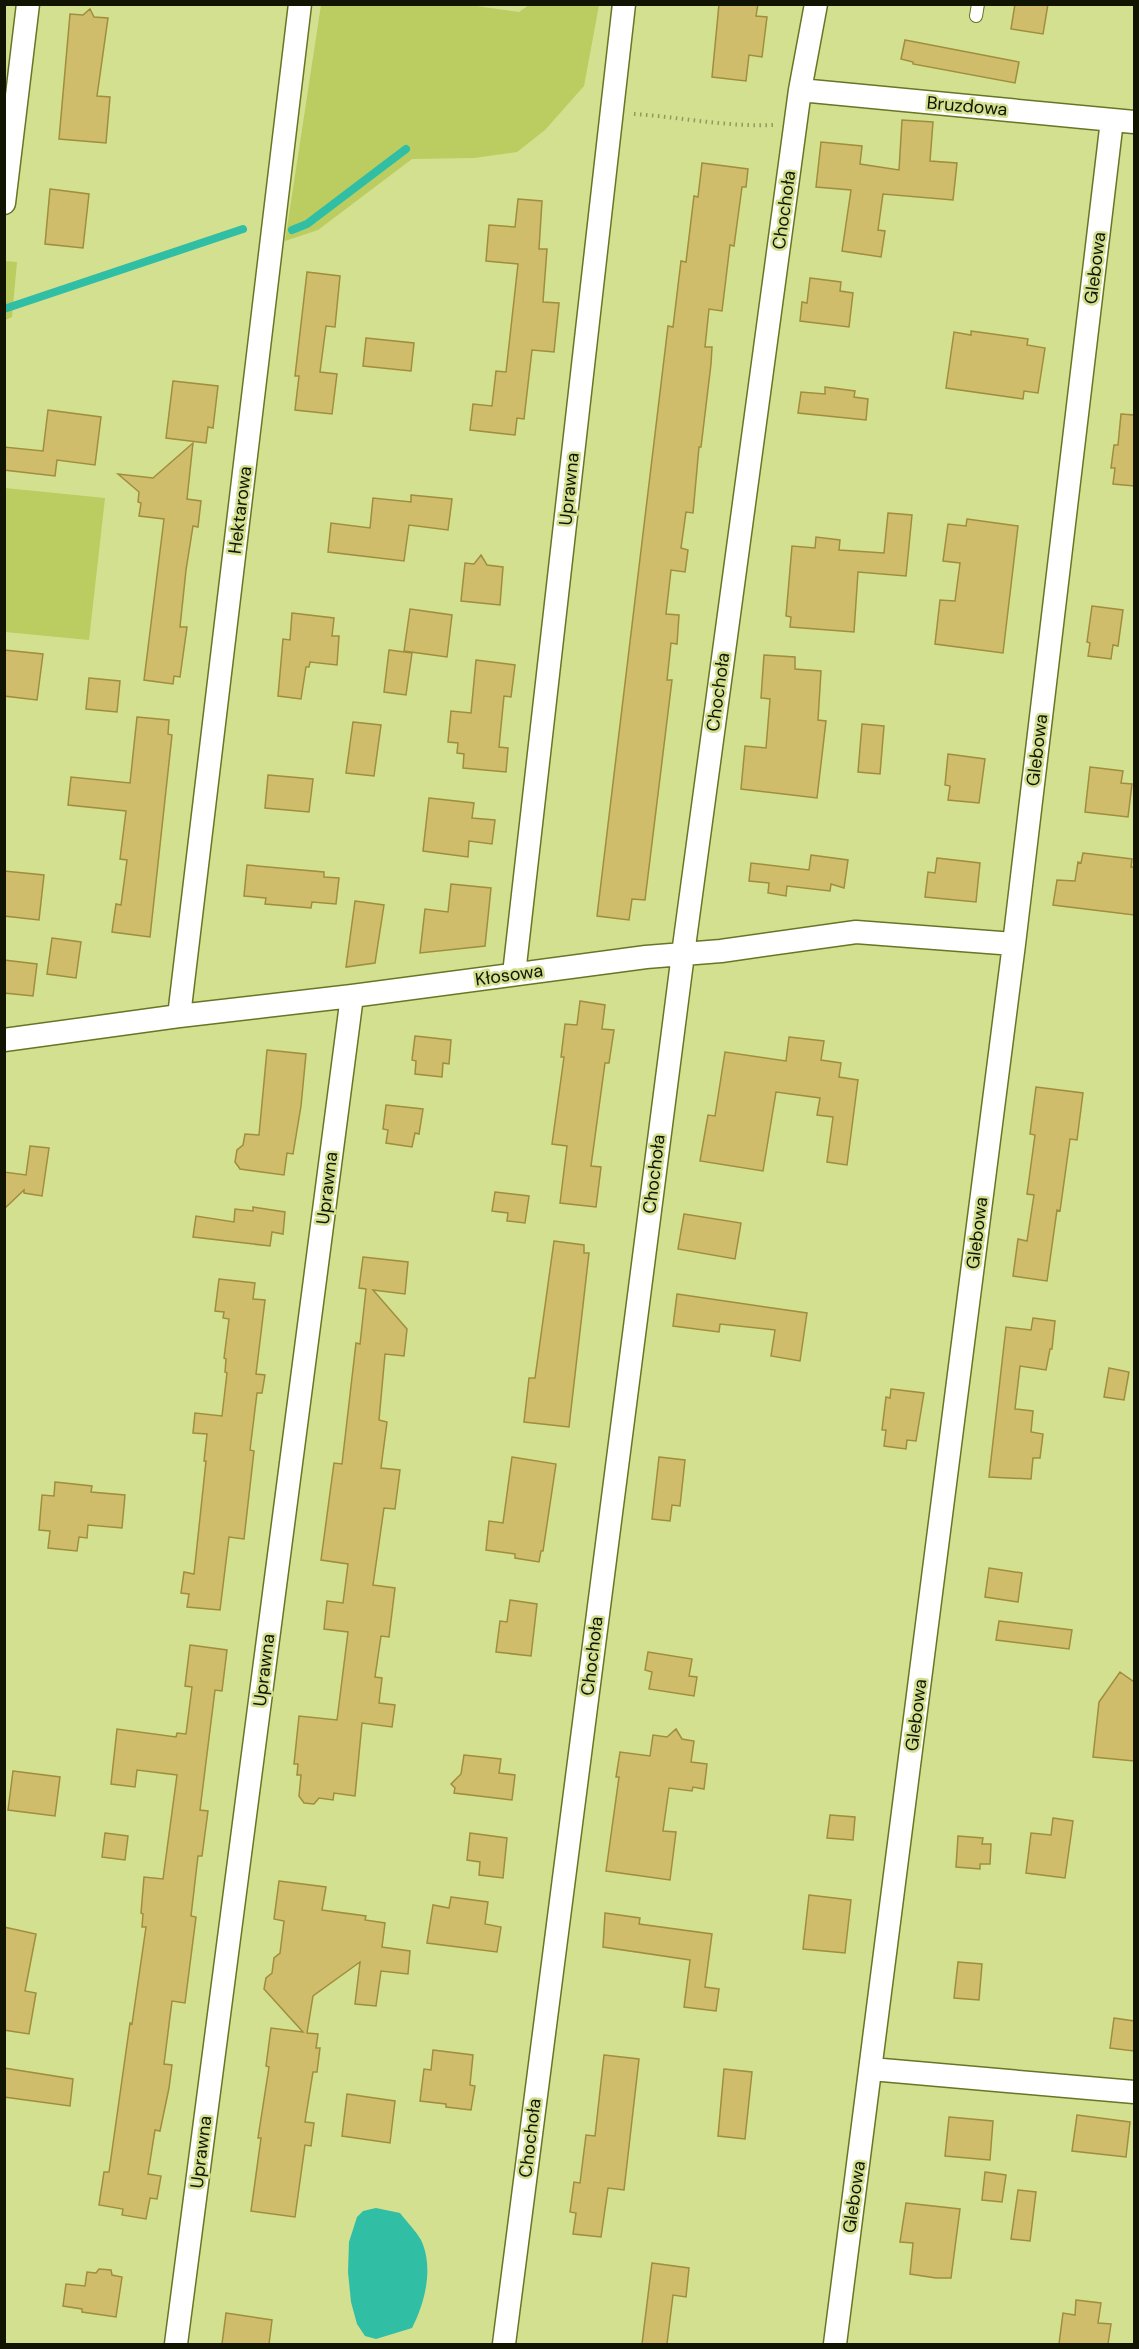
<svg xmlns="http://www.w3.org/2000/svg" width="1139" height="2349" font-family="'DM Sans',sans-serif">
  <style>
    .green { fill: #bbcc61 }
    .water { fill: #30bea4 }
    .lines { fill: none; stroke-linecap: round; stroke-linejoin: round }
    .stream { stroke: #30bea4; stroke-width: 8 }
    .building { fill: #cfbd6b; stroke: #a08e3c; stroke-width: 1.5 }
    .lane-casing { stroke: #697524; stroke-width: 14 }
    .street-casing { stroke: #697524; stroke-width: 25 }
    .path { stroke: #909a5f; stroke-width: 4; stroke-dasharray: 1.5 4.5; stroke-linecap: butt }
    .lane { stroke: #fff; stroke-width: 12 }
    .street { stroke: #fff; stroke-width: 22 }
    .labels { text-anchor: middle; dominant-baseline: central; stroke-width: 5; stroke-linejoin: round; paint-order: stroke }
    .street-label { font-size: 18px; fill: #101400; stroke: #d2e090 }
  </style>
  <rect width="100%" height="100%" fill="#d2e090"/>
  <path class="green" d="M462,4L519,12L529,5H599L584,86L545,130L517,152L474,158L412,159L318,230L285,241L321,5Z
    M5,261L17,262L12,317L5,320Z
    M5,488L105,498L89,640L5,632Z"/>
  <path class="water" d="M376,2208L400,2213C407,2222 416,2231 421,2240C434,2267 425,2303 412,2328L376,2339L365,2336L357,2324L351,2302L348,2272L349,2242L357,2217L363,2211Z"/>
  <g class="lines">
    <path class="stream" d="M292,230L307,224L406,149
      M4,309L243,229"/>
  </g>
  <path class="building" d="M719,4H758L756,16L767,17L762,57L749,55L746,81L712,77Z
    M1015,4H1048L1043,34L1011,29Z
    M90,9L94,17L108,18L97,96L110,97L106,143L59,139L70,14L83,15Z
    M905,40L1019,62L1015,83L913,64V62L901,59Z
    M902,120L933,122L930,161L957,163L953,200L883,194L878,230L885,231L881,257L842,251L851,190L816,187L821,142L862,146L860,164L899,170Z
    M702,163L748,169L746,187H742L734,246L730,245L722,311L709,309L705,347H712L711,364L701,447H699L693,513L686,512L681,548L688,550L685,572L671,570L666,614L679,615L677,644L671,643L667,680H672L645,900L632,899L629,920L597,916L668,326L673,327L681,261L686,262L694,196L698,197Z
    M50,189L89,194L83,248L45,244Z
    M518,199L542,201L539,249H547L543,302L559,303L554,352L532,350L524,419L517,418L515,435L470,430L473,404L492,406L496,371L506,372L518,264L486,261L489,225L515,227Z
    M307,272L340,276L335,327L326,326L320,372L337,374L332,414L295,410L299,376H295Z
    M810,278L841,282L840,291L853,293L849,327L800,321L802,302L807,303Z
    M971,331L1028,339L1027,345L1045,348L1038,393L1024,391L1023,399L946,388L954,332L971,335Z
    M366,338L414,343L411,371L363,366Z
    M173,381L218,386L213,428L208,427L206,443L166,438Z
    M825,387L855,391L854,397L868,399L866,420L798,413L801,392L825,394Z
    M48,410L101,417L95,465L57,460L55,476L4,470V447L43,451Z
    M1121,414L1134,415V486L1113,484L1115,468H1111L1114,445H1118Z
    M193,443L187,499L201,501L198,527L193,526L186,570L180,627H187L180,677L174,676L173,684L144,680L164,519L139,516L141,503L138,502L139,492L118,474L153,478Z
    M411,495L452,499L448,530L409,525L404,561L328,552L331,523L370,528L373,498L411,502Z
    M888,513L912,515L906,576L858,572L854,632L790,627L791,617L786,616L792,546L815,548L816,537L840,540L839,550L884,553Z
    M967,519L1018,526L1003,653L935,644L940,600L955,601L960,563L943,561L948,524L966,526Z
    M481,555L487,565L503,567L500,605L461,601L465,563L474,564Z
    M1092,606L1123,610L1118,646L1113,645L1111,659L1088,656L1090,643L1087,642Z
    M410,609L452,615L447,657L404,651Z
    M292,613L334,618L332,636H339L337,665L310,662L309,667H306L301,699L278,696L283,639L290,640Z
    M4,650L43,654L37,700L4,696Z
    M389,650L412,653L406,695L384,692Z
    M764,655L795,657V669L821,671L818,720L826,721L817,798L741,789L745,746L766,748L770,699L761,698Z
    M476,660L515,665L511,697L504,696L499,747L508,748L506,772L463,768L464,754L457,753L458,743L448,742L451,711L471,713Z
    M89,678L120,681L117,712L86,709Z
    M137,717L169,720L168,734L172,735L150,937L112,932L116,904L121,905L127,860L120,859L126,811L68,805L71,777L130,783Z
    M353,722L381,725L374,776L346,773Z
    M862,724L884,726L880,774L858,772Z
    M948,754L985,759L979,803L948,800L950,786L945,785Z
    M1090,767L1123,771L1121,783L1132,784L1128,817L1085,812Z
    M268,775L313,779L309,812L265,808Z
    M429,798L474,803L472,818L495,820L492,844L469,841L468,857L423,851Z
    M1083,853L1132,859L1131,867H1134V915L1053,905L1057,880L1075,881L1078,862L1081,863Z
    M811,855L848,860L844,888L831,884L830,891L787,886L786,896L768,893L769,883L749,881L751,863L809,870Z
    M937,858L980,863L976,902L925,897L928,872L935,873Z
    M247,865L324,872V877L339,878L336,904L312,902L311,908L265,904L266,898L244,896Z
    M4,871L44,875L39,920L4,916Z
    M451,884L491,888L485,946L420,953L425,909L448,912Z
    M355,901L384,905L375,963L346,967Z
    M52,938L81,942L76,978L47,974Z
    M4,960L37,964L33,996L4,993Z
    M580,1001L605,1005L602,1029L614,1030L609,1063H605L591,1166L601,1167L596,1207L560,1203L567,1146L552,1144L564,1057H561L565,1024L577,1025Z
    M415,1036L451,1040L449,1064L443,1063L442,1077L415,1074L416,1061L412,1060Z
    M789,1037L824,1041L821,1060L841,1063L839,1077L858,1080L847,1165L827,1162L833,1117L817,1115L820,1098L776,1092L763,1171L700,1161L708,1115L715,1116L725,1052L786,1061Z
    M267,1050L306,1054L301,1106L293,1154L287,1153L284,1175L240,1169L235,1162L237,1150L243,1145L245,1134L259,1135Z
    M1036,1087L1083,1093L1077,1140L1070,1139L1060,1211L1057,1210L1047,1281L1013,1276L1018,1239L1027,1241L1034,1195L1027,1194L1035,1135L1030,1134Z
    M386,1105L423,1109L419,1134L415,1133L412,1147L386,1143L388,1130L383,1129Z
    M30,1146L49,1148L42,1196L24,1193V1190L4,1209V1172L26,1175Z
    M495,1192L529,1196L525,1223L507,1221L508,1213L492,1211Z
    M253,1207L285,1212L283,1234L272,1232L270,1246L193,1237L196,1216L234,1222L235,1209L253,1211Z
    M684,1214L741,1223L735,1259L678,1249Z
    M554,1241L584,1245V1253H589L569,1427L524,1422L529,1378H535Z
    M363,1257L408,1262L405,1294L373,1290L407,1329L404,1356L385,1354L379,1420L387,1422L381,1468L400,1470L395,1509L384,1508L373,1585L395,1588L389,1637L381,1636L375,1677L382,1678L379,1703L395,1705L392,1727L362,1723L355,1796L334,1793L333,1800L319,1798L314,1804L304,1803L299,1796L301,1775H297L298,1764H294L299,1716L337,1720L348,1632L324,1629L327,1601L343,1603L348,1564L321,1560L334,1463L342,1464L356,1343L360,1344L366,1289L359,1288Z
    M219,1279L255,1283L253,1299L265,1300L256,1374L265,1375L262,1393H257L250,1450L254,1451L244,1539L229,1537L220,1610L187,1607L189,1594L181,1593L184,1572L194,1574L206,1461H204L207,1434L193,1433L195,1413L222,1416L227,1373L225,1372L226,1359L224,1358L229,1319L223,1318L224,1312L215,1311Z
    M677,1294L807,1313L800,1361L771,1356L775,1330L720,1324L719,1332L673,1326Z
    M1033,1318L1055,1321L1052,1349H1050L1046,1370L1020,1366L1015,1409L1033,1411L1031,1432L1043,1434L1040,1458H1033L1031,1479L989,1477L1006,1327L1031,1330Z
    M1109,1368L1129,1372L1124,1400L1104,1397Z
    M891,1389L924,1393L916,1441L907,1440L906,1449L884,1446L886,1430H882L886,1397L890,1398Z
    M512,1457L556,1464L543,1551H541L539,1562L515,1558V1554L486,1550L489,1521L503,1523Z
    M659,1457L685,1460L680,1506L672,1505L670,1521L652,1519Z
    M55,1482L92,1486L91,1492L125,1495L122,1528L88,1525L87,1538L79,1537L77,1551L48,1548L50,1531L39,1530L42,1495L54,1496Z
    M989,1568L1022,1573L1018,1602L985,1597Z
    M510,1600L537,1604L531,1656L496,1652L500,1621L507,1622Z
    M999,1621L1072,1630L1069,1649L996,1640Z
    M190,1645L227,1650L222,1691L215,1690L200,1810L208,1811L202,1856H198L191,1916L196,1917L185,2003L172,2001L164,2064L172,2065L169,2088L160,2131L155,2130L148,2174L161,2176L157,2199L150,2198L146,2219L122,2215L123,2209L99,2205L104,2172H109L130,2023L132,2024L146,1927H142L143,1914L141,1913L144,1877L163,1879L177,1775L137,1770L135,1787L111,1784L117,1729L176,1737L177,1733L186,1734L192,1687L185,1686Z
    M648,1652L692,1659L689,1676L697,1677L694,1696L649,1689L652,1672L645,1670Z
    M1120,1672L1134,1682V1761L1093,1757L1099,1702Z
    M676,1729L682,1739L694,1741L691,1762L707,1764L704,1789L693,1787L692,1791L669,1788L663,1831L676,1832L670,1880L606,1871L619,1777H616L620,1752L650,1756L653,1735L667,1737Z
    M464,1755L501,1759L499,1773L515,1775L512,1800L454,1793L455,1788L451,1784L461,1774Z
    M13,1771L60,1777L55,1816L8,1810Z
    M830,1815L855,1817L853,1840L827,1838Z
    M1053,1818L1073,1821L1065,1878L1026,1873L1031,1833L1051,1835Z
    M105,1833L128,1836L125,1860L102,1857Z
    M470,1833L507,1838L503,1878L479,1875L480,1862L467,1860Z
    M958,1836L983,1838L982,1844H991L990,1864H980V1869L956,1867Z
    M279,1881L326,1887L322,1910L366,1916L365,1920L385,1923L382,1947L410,1951L408,1974L381,1971L376,2006L355,2004L360,1962L313,1996L307,2033L318,2034L316,2048H320L317,2072H313L305,2122L314,2123L311,2146L305,2145L295,2217L251,2211L261,2138H258L269,2067L266,2066L271,2028L303,2032L264,1989L266,1978L272,1973L274,1958L280,1953L284,1921L274,1919Z
    M809,1895L851,1900L845,1953L803,1949Z
    M451,1897L488,1902L485,1924L501,1927L497,1952L427,1943L433,1905L449,1908Z
    M605,1913L640,1918L639,1924L712,1934L705,1987L719,1989L716,2011L684,2007L690,1960L603,1947Z
    M4,1927L36,1934L25,1991L36,1993L29,2034L4,2030Z
    M958,1962L982,1964L979,2000L954,1998Z
    M1114,2018L1134,2021V2051L1110,2048Z
    M433,2050L473,2055L470,2085L475,2086L471,2110L446,2107V2104L420,2101L424,2069L431,2070Z
    M604,2055L639,2059L624,2190L608,2188L601,2237L573,2234L576,2213L570,2212L574,2182L580,2183L586,2135L595,2136Z
    M4,2068L73,2079L70,2106L4,2097Z
    M724,2069L752,2072L745,2139L718,2136Z
    M347,2094L395,2101L390,2143L342,2136Z
    M1077,2115L1130,2122L1126,2157L1072,2151Z
    M949,2117L993,2121L990,2160L945,2156Z
    M985,2172L1006,2175L1002,2202L982,2200Z
    M1018,2190L1036,2192L1030,2241L1011,2239Z
    M906,2203L960,2209L951,2278H936L910,2274L913,2243L900,2242Z
    M652,2263L689,2268L686,2297L673,2295L667,2344H642Z
    M99,2269L111,2270L112,2275L122,2277L116,2317L82,2312V2309L63,2306L66,2284L85,2286L87,2272L96,2273Z
    M1076,2300L1101,2303L1098,2323L1111,2324L1108,2344H1059L1063,2313L1075,2315Z
    M226,2313L272,2320L269,2344H222Z"/>
  <g class="lines">
    <g class="lane-casing">
      <path id="lane" d="M976,16L978,4"/>
    </g>
    <g class="street-casing">
      <path id="street" d="M800,90L1134,122
        M4,203L28,4
        M514,974L624,4
        M179,1016L300,4
        M4,1040L179,1016L352,996L646,957L721,951L856,932L1014,944
        M871,2069L1134,2092
        M176,2344L352,996
        M504,2344L683,954L800,90L816,4
        M835,2344L1014,944L1112,120"/>
    </g>
    <path class="path" d="M634,114C680,117 726,127 773,125"/>
    <use href="#lane" class="lane"/>
    <use href="#street" class="street"/>
  </g>
  <g class="labels">
    <g class="street-label">
      <text transform="translate(967 106) rotate(5)">Bruzdowa</text>
      <text transform="translate(784 210) rotate(-82)">Chochoła</text>
      <text transform="translate(1095 268) rotate(-83)">Glebowa</text>
      <text transform="translate(569 489) rotate(-84)">Uprawna</text>
      <text transform="translate(240 510) rotate(-83)">Hektarowa</text>
      <text transform="translate(718 692) rotate(-82)">Chochoła</text>
      <text transform="translate(1037 750) rotate(-83)">Glebowa</text>
      <text transform="translate(509 975) rotate(-8)">Kłosowa</text>
      <text transform="translate(654 1174) rotate(-83)">Chochoła</text>
      <text transform="translate(327 1188) rotate(-83)">Uprawna</text>
      <text transform="translate(977 1233) rotate(-83)">Glebowa</text>
      <text transform="translate(592 1656) rotate(-83)">Chochoła</text>
      <text transform="translate(264 1670) rotate(-83)">Uprawna</text>
      <text transform="translate(916 1715) rotate(-83)">Glebowa</text>
      <text transform="translate(530 2138) rotate(-83)">Chochoła</text>
      <text transform="translate(201 2152) rotate(-83)">Uprawna</text>
      <text transform="translate(854 2197) rotate(-82)">Glebowa</text>
    </g>
  </g>
  <rect width="1139" height="2349" fill="none" stroke="#101400" stroke-width="12"/>
</svg>
